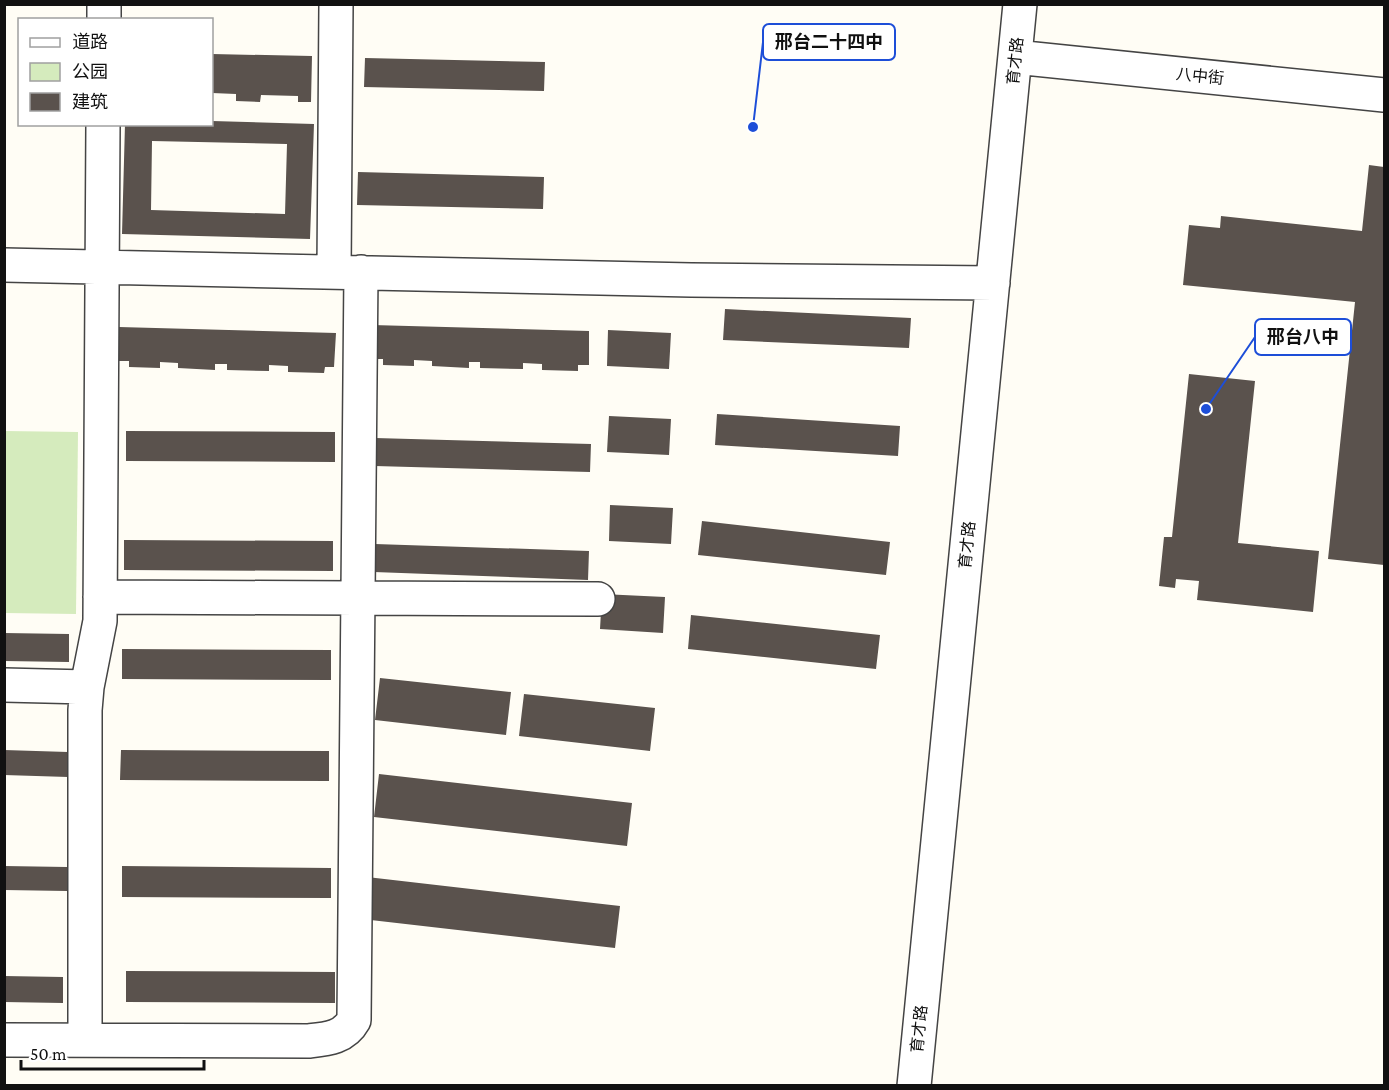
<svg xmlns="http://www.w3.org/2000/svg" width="1389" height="1090" font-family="'Crimson Pro','Noto Sans SC',serif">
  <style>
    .green { fill: #d5ebbd }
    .building { fill: #5a524d; fill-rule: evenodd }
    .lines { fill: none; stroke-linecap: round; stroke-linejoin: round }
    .minor-casing { stroke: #444; stroke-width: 36 }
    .minor { stroke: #fff; stroke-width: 33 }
    .labels { text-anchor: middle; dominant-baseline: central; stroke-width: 6; stroke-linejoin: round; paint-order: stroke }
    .street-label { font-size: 16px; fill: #111; stroke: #fff }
    .leader { fill: none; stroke: #1d4ed8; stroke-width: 2 }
    .callout-dot { fill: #1d4ed8; stroke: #fff; stroke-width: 2 }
    .callout { fill: #fff; stroke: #1d4ed8; stroke-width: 2 }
    .callout-label { font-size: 18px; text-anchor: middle; font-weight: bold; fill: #111 }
  </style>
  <rect width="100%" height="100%" fill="#fffdf5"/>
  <path class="green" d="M5,431L78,432L76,614L5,613Z"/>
  <path class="building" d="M212,54L312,56L311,102H298V96L261,95L260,102L236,101V94L212,93Z
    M365,58L545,62L544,91L364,87Z
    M212,121L314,124L310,239L122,234L125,124H212ZM152,141L287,144L285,214L151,210Z
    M1369,165L1384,167V565L1328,559L1355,302L1183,285L1189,225L1220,228L1221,216L1362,231Z
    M358,172L544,177L543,209L357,205Z
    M725,309L911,318L909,348L723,340Z
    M372,325L589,331V365H578V371L542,370V364L523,363V369L480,368V362H469V368L432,366V361L414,360V366L383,365V359H372Z
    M119,327L336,333L334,367H325L324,373L288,372V366L269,365V371L227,370V364H215V370L178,368V363L160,362V368L129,367V361H118Z
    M608,330L671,333L669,369L607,366Z
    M1189,374L1255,381L1238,543L1319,551L1313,612L1197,600L1199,581L1176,579L1175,588L1159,586L1164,537H1172Z
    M717,414L900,426L898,456L715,445Z
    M609,416L671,419L669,455L607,452Z
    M126,431L335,432V462L126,461Z
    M375,438L591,444L590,472L375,466Z
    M610,505L673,508L671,544L609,541Z
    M702,521L890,542L886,575L698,555Z
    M124,540L333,541V571L124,570Z
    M375,544L589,551L588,580L374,572Z
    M602,594L665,597L663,633L600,629Z
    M691,615L880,635L876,669L688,649Z
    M4,633L69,634V662L4,661Z
    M122,649L331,650V680L122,679Z
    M380,678L511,692L506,735L375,720Z
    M524,694L655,708L650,751L519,736Z
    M4,750L68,752V777L4,775Z
    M121,750L329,751V781L120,780Z
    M379,774L632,803L627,846L374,817Z
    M4,866L67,867V891L4,890Z
    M122,866L331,868V898L122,897Z
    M367,877L620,906L615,948L362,919Z
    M126,971L335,972V1003L126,1002Z
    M4,976L63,977V1003L4,1002Z"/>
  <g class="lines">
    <g class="minor-casing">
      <path id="minor" d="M104,20V4
        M1015,57L1384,95
        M4,265L691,280L993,283
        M334,272L336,4
        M100,597L598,599
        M4,685L87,687
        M4,1040L308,1041C327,1039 344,1038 354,1020L361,272
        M85,1040V710L87,687L100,621L103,124
        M914,1086L1020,4"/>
    </g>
    <use href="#minor" class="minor"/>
  </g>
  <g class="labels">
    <g class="street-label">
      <text transform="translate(1015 61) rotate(-84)">育才路</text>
      <text transform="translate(1200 76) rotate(6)">八中街</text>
      <text transform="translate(967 545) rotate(-84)">育才路</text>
      <text transform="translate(919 1029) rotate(-84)">育才路</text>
    </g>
  </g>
  <path class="leader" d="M753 127L763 42M1206 409L1255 337"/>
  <g class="callout-dot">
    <circle cx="753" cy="127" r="6"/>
    <circle cx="1206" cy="409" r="6"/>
  </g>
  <g class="callout">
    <rect x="763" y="24" width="132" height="36" rx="6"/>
    <rect x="1255" y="319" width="96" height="36" rx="6"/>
  </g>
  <g class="callout-label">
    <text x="829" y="48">邢台二十四中</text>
    <text x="1303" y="343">邢台八中</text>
  </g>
  <rect width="1389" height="1090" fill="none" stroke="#111111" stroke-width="12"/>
  <rect x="18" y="18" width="195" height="108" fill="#ffffff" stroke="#a0a0a0" stroke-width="1.5"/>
  <rect x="30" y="38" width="30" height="9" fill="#ffffff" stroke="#a0a0a0" stroke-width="1.5"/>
  <text x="72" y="48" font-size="18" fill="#111111">道路</text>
  <rect x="30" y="63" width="30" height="18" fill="#d5ebbd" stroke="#a0a0a0" stroke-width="1.5"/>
  <text x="72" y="78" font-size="18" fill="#111111">公园</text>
  <rect x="30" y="93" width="30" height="18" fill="#5a524d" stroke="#a0a0a0" stroke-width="1.5"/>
  <text x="72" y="108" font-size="18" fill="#111111">建筑</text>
  <path d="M21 1060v9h183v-9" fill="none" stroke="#111111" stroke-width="3"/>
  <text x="30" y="1060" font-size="18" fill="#111111" stroke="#ffffff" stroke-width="4.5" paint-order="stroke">50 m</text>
</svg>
